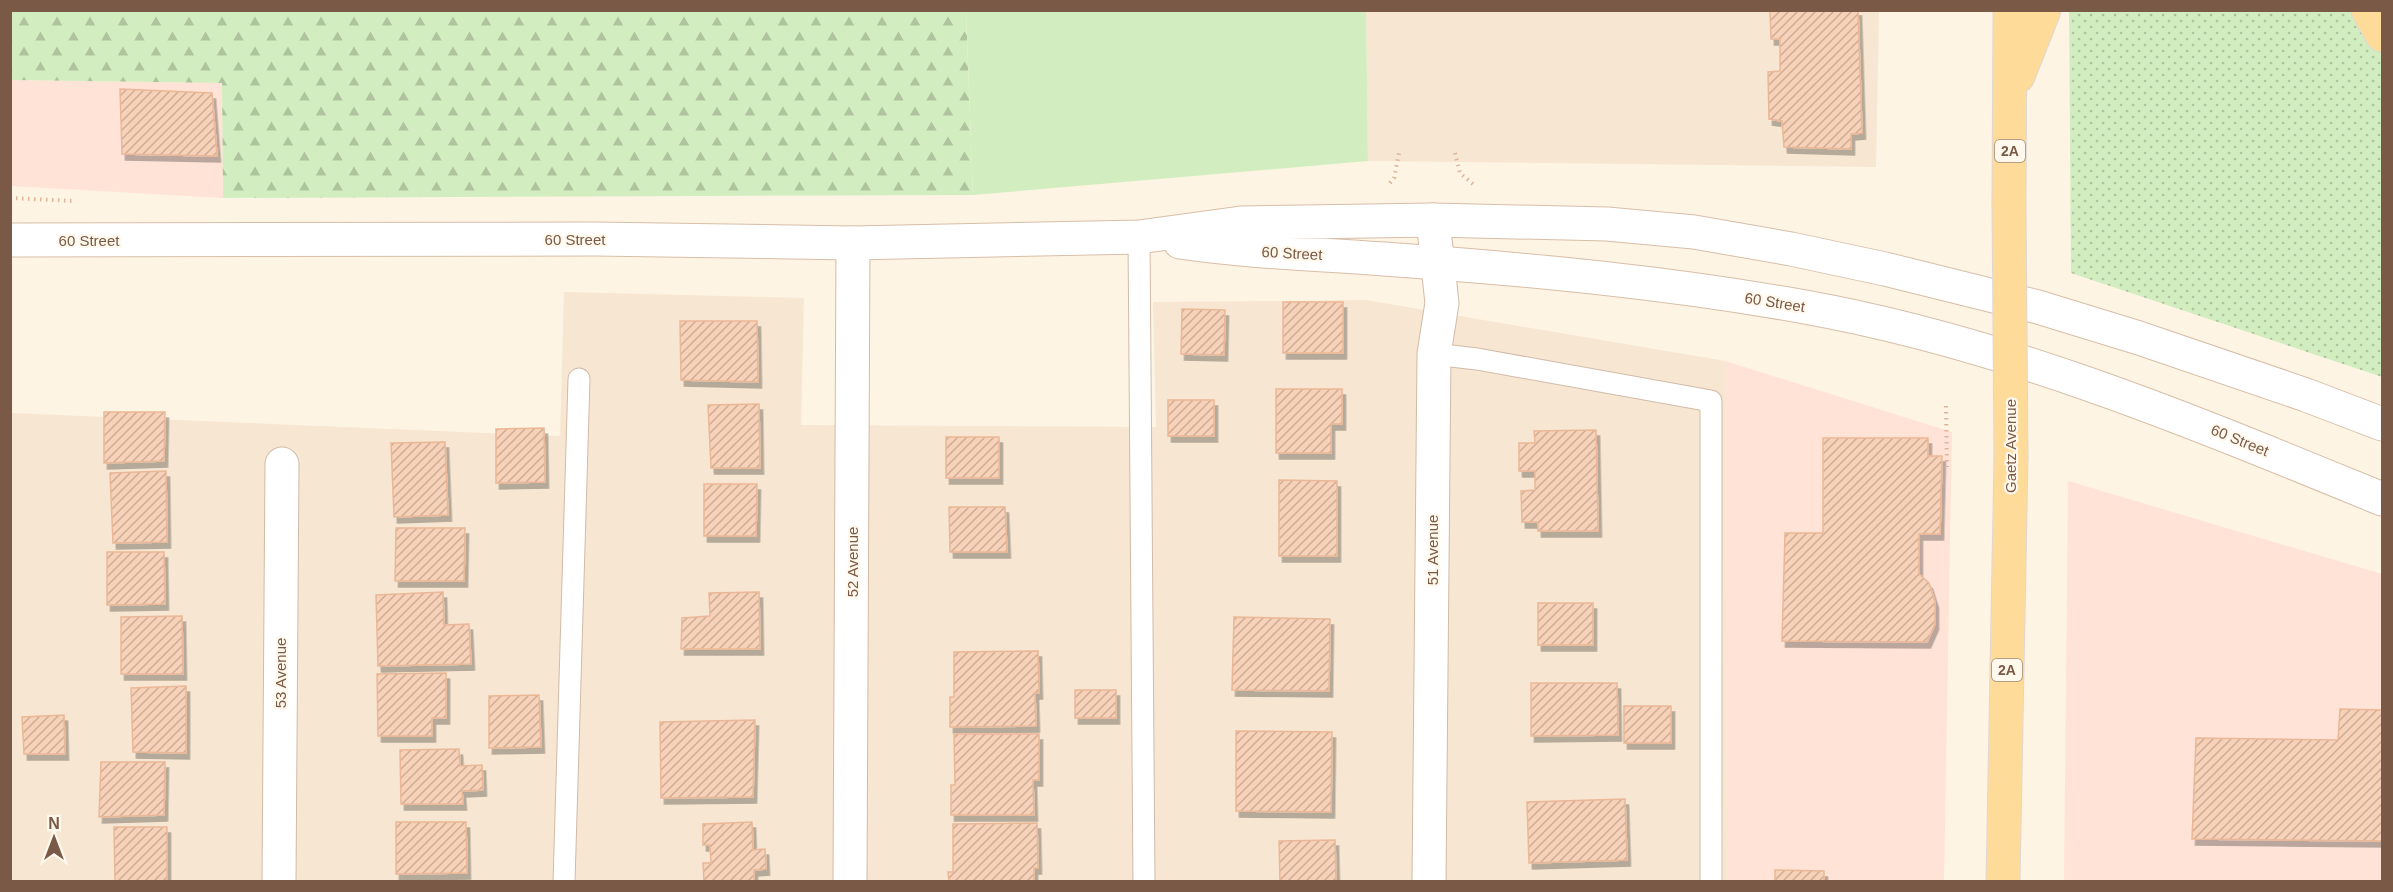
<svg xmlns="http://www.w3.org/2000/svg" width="2393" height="892" font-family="Arial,sans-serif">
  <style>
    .residential { fill: #f7e6d1 }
    .commercial { fill: #ffe3d7 }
    .grass { fill: url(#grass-dots) }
    .forest { fill: url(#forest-firs) }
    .park { fill: #d2eec0 }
    .building { fill: url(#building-hatch); stroke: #ebb897; stroke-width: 1.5; filter: url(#shadow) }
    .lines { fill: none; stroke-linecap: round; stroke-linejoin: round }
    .lane-casing { stroke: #d1bba8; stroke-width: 23 }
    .street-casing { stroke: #d1bba8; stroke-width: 35 }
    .secondary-casing { stroke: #d7bea8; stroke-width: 35 }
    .primary-casing { stroke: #dfd7d3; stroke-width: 35 }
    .path { stroke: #dcb59b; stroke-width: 4; stroke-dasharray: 1.5 4.5; stroke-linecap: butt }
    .lane { stroke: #fff; stroke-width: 21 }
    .street { stroke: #fff; stroke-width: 33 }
    .secondary { stroke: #fff; stroke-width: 33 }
    .primary { stroke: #ffdb9a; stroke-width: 33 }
    .primary-bridge-casing { stroke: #dfd7d3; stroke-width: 35; stroke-linecap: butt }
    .primary-bridge { stroke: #ffdb9a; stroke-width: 33 }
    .labels { text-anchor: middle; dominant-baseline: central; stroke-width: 4.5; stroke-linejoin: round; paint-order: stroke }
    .shield { fill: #fff8ec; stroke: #a28978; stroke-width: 1.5 }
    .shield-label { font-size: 14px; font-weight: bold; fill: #7a5946 }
    .street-label { font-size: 15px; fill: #7a5946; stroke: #fff8ec }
  </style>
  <defs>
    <pattern id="grass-dots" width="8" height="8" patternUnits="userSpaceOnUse" patternTransform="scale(1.5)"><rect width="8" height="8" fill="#d2eec0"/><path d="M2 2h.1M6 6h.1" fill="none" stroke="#afc49e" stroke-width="1.8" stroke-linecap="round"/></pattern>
    <pattern id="forest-firs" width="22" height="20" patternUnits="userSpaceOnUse" patternTransform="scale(1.5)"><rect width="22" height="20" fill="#d2eec0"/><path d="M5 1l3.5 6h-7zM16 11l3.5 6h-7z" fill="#afc49e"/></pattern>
    <pattern id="building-hatch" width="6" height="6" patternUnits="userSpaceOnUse" patternTransform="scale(1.5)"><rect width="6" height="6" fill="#f7d2b8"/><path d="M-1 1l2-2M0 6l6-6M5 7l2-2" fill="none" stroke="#cdad97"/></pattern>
    <filter id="shadow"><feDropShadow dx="3.5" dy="6" stdDeviation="0" flood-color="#0004"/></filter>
  </defs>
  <rect width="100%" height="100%" fill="#fef4e3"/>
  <path class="residential" d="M1366,11H1879L1876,167L1368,161Z
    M564,292L804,298L801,425L1156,427L1153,302L1366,300L1725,361L1727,881L11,882V413L560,436Z"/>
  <path class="commercial" d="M10,80L222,83L223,198L11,186Z
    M1725,361L1952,432L1944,881H1727Z
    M2068,481L2382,574V881L2064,882Z"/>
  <path class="grass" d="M2069,11H2382V377L2071,273Z"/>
  <path class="forest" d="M11,11H966L973,195L223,198L222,83L11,80Z"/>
  <path class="park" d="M966,11H1366L1368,161L973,195Z"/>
  <path class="building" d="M1770,10H1858L1862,133L1851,134V149L1784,147L1782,121L1769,119L1768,72L1780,71V39H1771Z
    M120,89L212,93L217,156L122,154Z
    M1283,302H1343V353H1283Z
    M1182,309L1225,310L1224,355L1181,354Z
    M680,321H757L758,382L681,380Z
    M1276,389H1342V424H1331V453H1276Z
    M1168,400H1214V436H1168Z
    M759,404L760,468H711L708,405Z
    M104,412H165L164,461L104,463Z
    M544,428L545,482L496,483V429Z
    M1596,430L1598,531H1538V522H1522L1521,491L1535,490V471H1519V443H1535L1534,431Z
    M946,437H999V478H946Z
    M1823,438H1928V456H1942L1940,534H1919V574L1929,583L1935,602V624L1927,642L1782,641L1785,533H1823Z
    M445,442L448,515L394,517L391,443Z
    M166,471L167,542L113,543L110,473Z
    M1279,480L1337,481V556H1279Z
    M704,484H757L756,536H704Z
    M949,507H1005L1007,552H950Z
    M396,528H465L464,581H395Z
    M107,552H164L165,604L107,605Z
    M443,592L444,625L469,624L471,664L378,666L376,595Z
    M759,592L760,649H681L682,618L710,616L709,593Z
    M1538,603H1593V645H1538Z
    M182,616L183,674H121V617Z
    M1234,617L1330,619L1329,691L1232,690Z
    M1038,651L1039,693H1035L1036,726L950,727V697H954V652Z
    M446,673V718H432V736H378L377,674Z
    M1531,683H1617L1618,735L1531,736Z
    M186,686V753L133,752L131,688Z
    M1075,690H1116V718H1075Z
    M539,695L541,747L489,748V696Z
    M1624,706H1671V743H1624Z
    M2340,709L2382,710V841L2192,839L2196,738L2338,740Z
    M64,715L65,754H24L22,717Z
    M755,720L753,797L661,798L660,722Z
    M1236,731L1332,732L1331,812L1236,811Z
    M954,734H1039V780H1033L1034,815H951V785H955Z
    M459,749L460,766L482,765L483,790L462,791L463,804H401L400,750Z
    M101,762H165L164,815L99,817Z
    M1625,799L1627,860L1529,863L1527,802Z
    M396,822H466L467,873L396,874Z
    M752,822L753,850L765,849L766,869L754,870V882H704L703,863H711L710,845H703V824Z
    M1037,823L1038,868H1034V882H949L948,872H953V824Z
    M114,827H167V882H115Z
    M1335,840L1336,882H1280L1279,841Z
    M1775,870L1824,871V882H1775Z"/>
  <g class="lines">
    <g class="lane-casing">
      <path id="lane" d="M1139,237L1144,882
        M1434,354L1477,359L1711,401V882
        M564,882L579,379"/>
    </g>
    <g class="street-casing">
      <path id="street" d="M279,882L282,464
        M850,882L853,243
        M1429,882L1434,354L1442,303L1433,220"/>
    </g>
    <g class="secondary-casing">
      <path id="secondary" d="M10,240L595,239L853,243L1139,237L1241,223L1433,220L1607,224L1694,232L1791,249L1885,269L2038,307L2139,338L2306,395L2382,424
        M1180,242C1248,252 1316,254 1384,259C1525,269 1666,282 1805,307C2006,343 2194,422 2382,499"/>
    </g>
    <g class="primary-casing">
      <path id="primary" d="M2368,10L2382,35
        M2018,76L2044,10
        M2009,203L2010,10
        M2003,882L2011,458"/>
    </g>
    <path class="path" d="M1455,153L1460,173L1473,184
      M1390,183L1394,178L1399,153
      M10,198L73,201
      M1946,406L1947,467"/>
    <use href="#lane" class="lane"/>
    <use href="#street" class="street"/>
    <use href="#secondary" class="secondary"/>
    <use href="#primary" class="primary"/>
    <g class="primary-bridge-casing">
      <path id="primary-bridge" d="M2009,203L2011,458"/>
    </g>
    <use href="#primary-bridge" class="primary-bridge"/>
  </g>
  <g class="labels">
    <g class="shield">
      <rect x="1995" y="140" width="30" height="22" rx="4.5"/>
      <rect x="1992" y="659" width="30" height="22" rx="4.5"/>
    </g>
    <g class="shield-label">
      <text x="2010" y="151">2A</text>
      <text x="2007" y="670">2A</text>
    </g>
    <g class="street-label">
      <text x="575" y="239">60 Street</text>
      <text x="89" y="240">60 Street</text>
      <text transform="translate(1292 253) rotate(3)">60 Street</text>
      <text transform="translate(1775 302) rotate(9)">60 Street</text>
      <text transform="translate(2240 440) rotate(22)">60 Street</text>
      <text transform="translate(2010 446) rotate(-90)">Gaetz Avenue</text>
      <text transform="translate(1432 550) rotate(-90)">51 Avenue</text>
      <text transform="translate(852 562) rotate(-90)">52 Avenue</text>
      <text transform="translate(280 673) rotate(-90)">53 Avenue</text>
    </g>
  </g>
  <rect width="2393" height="892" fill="none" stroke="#7a5946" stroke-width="24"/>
  <g transform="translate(54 838)" stroke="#fff8ec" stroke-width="4.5" paint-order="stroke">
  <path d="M0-4.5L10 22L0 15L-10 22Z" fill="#7a5946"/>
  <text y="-9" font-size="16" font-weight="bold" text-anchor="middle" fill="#7a5946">N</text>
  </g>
</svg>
